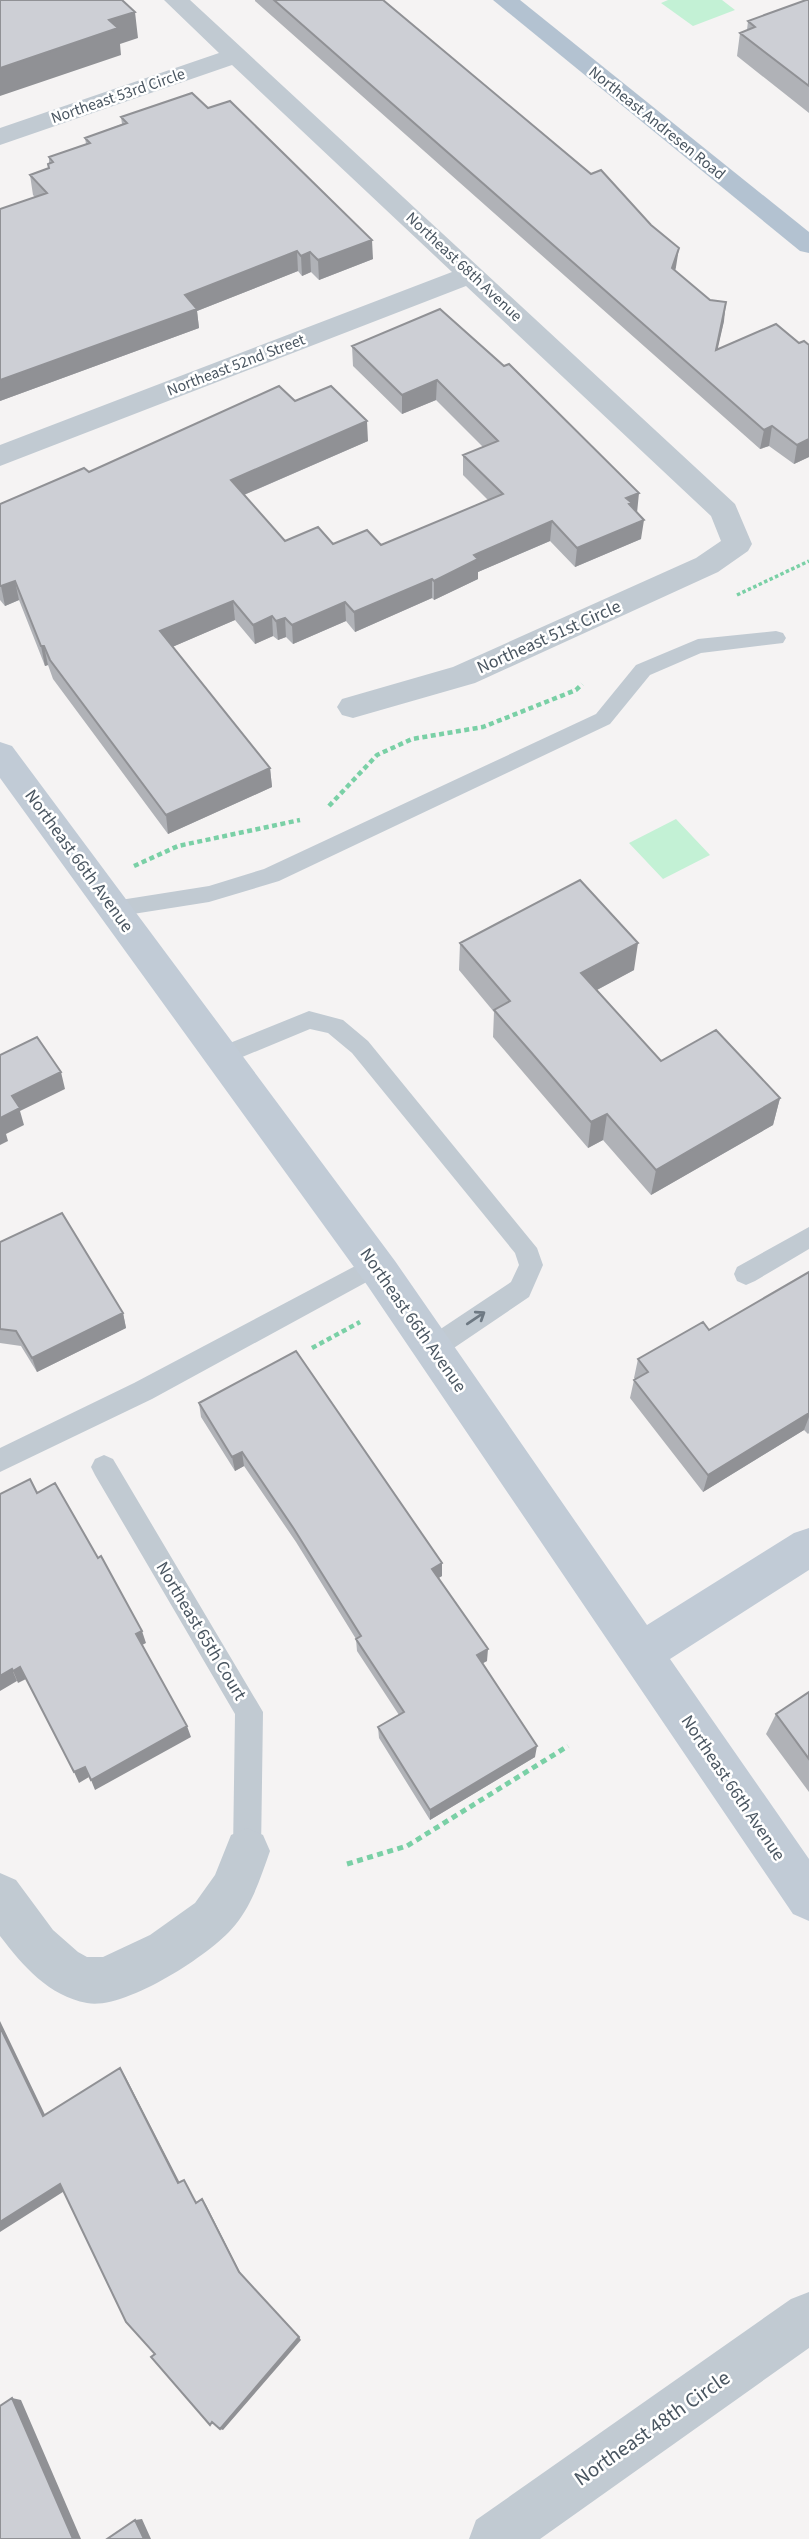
<svg xmlns="http://www.w3.org/2000/svg" width="809" height="2539" font-family="'Source Sans 3',sans-serif">
  <style>
    .green { fill: #c3f1d5 }
    .lines { fill: none; stroke-linecap: round; stroke-linejoin: round }
    .path-far2 { stroke: #7ad0a6; stroke-width: 3.5; stroke-dasharray: 3.5 2.5; stroke-linecap: butt }
    .path-far1 { stroke: #7ad0a6; stroke-width: 4.5; stroke-dasharray: 5 3.5; stroke-linecap: butt }
    .path { stroke: #7ad0a6; stroke-width: 5; stroke-dasharray: 6 4.5; stroke-linecap: butt }
    .lane { fill: #c1cad2; fill-rule: evenodd }
    .street { fill: #c1cad2; fill-rule: evenodd }
    .secondary { fill: #c1cbd6; fill-rule: evenodd }
    .primary { fill: #b3c2d1; fill-rule: evenodd }
    .wall { fill: #b0b2b7 }
    .shaded-wall { fill: #909195 }
    .building { fill: #cdcfd5; stroke: #909195; stroke-width: 2 }
    .oneway { stroke: #6e7983 }
    .labels { text-anchor: middle; dominant-baseline: central; stroke-width: 5; stroke-linejoin: round; paint-order: stroke }
    .far-street-label { font-size: 16px; fill: #4a5661; stroke: #fff }
    .street-label { font-size: 18px; fill: #4a5661; stroke: #fff }
    .near-street-label { font-size: 21px; fill: #4a5661; stroke: #fff }
  </style>
  <rect width="100%" height="100%" fill="#f5f3f3"/>
  <path class="green" d="M668,0H722L735,10L693,26L661,3Z
    M676,819L710,855L663,879L629,843Z"/>
  <g class="lines">
    <path class="path-far2" d="M737,595L809,561"/>
    <path class="path-far1" d="M329,806L377,755L412,739L483,727L576,690L582,684
      M134,866L178,846L300,820
      M312,1348L360,1322"/>
    <path class="path" d="M347,1864L407,1846L568,1746"/>
    <path class="lane" d="M776,631L783,633L786,638L783,643L701,653L650,675L610,724L279,881L209,902L114,917L106,915L103,909L106,903L114,901L209,886L264,869L596,714L636,665L698,639Z
      M309,1011L343,1020L368,1041L537,1248L543,1265L529,1297L442,1356L433,1359L424,1356L420,1348L424,1340L511,1282L519,1265L515,1253L352,1053L328,1033L310,1029L223,1065L215,1063L212,1056L215,1049Z
      M809,1227V1249L755,1281L746,1285L737,1281L734,1274L737,1267Z
      M376,1255L385,1258L388,1265L385,1272L152,1399L0,1472V1448L134,1383Z
      M104,1455L113,1459L263,1712L261,1851L257,1861L247,1865L237,1861L233,1851L235,1714L95,1475L91,1467L95,1459Z"/>
    <path class="street" d="M164,0H190L735,504L752,544L748,551L718,572L475,683L353,718L342,715L337,707L342,699L453,667L696,558L721,541L711,516L466,286L0,466V445L452,272L232,65L0,145V128L219,53Z
      M247,1828L263,1835L270,1851C261,1876 253,1903 236,1924C214,1953 124,2011 87,2003C49,1996 23,1966 0,1936V1873L16,1880L53,1930L78,1952L87,1957H103L150,1935L195,1903L215,1875L231,1835Z
      M809,2292V2348L540,2539H469L476,2520L791,2299Z"/>
    <path class="secondary" d="M0,742L12,746L395,1261L647,1625L794,1533L809,1528V1570L670,1659L809,1859V1921L793,1914L367,1285L0,778Z"/>
    <path class="primary" d="M493,0H520L809,232V253L800,251Z"/>
  </g>
  <path class="wall" d="M255,0H383L676,267L675,271L724,321L717,349L809,457L794,464L769,446L760,449L255,1Z
    M809,0V113L737,56L740,33L747,30L748,21Z
    M121,117L373,259L319,280L311,272L302,276L298,271L197,311L199,328L0,401V209L35,197L33,195L30,175L49,168V157L86,144L85,138L122,124Z
    M440,309L637,512L641,539L575,567L550,541L478,572V579L434,600L432,598L355,632L346,621L293,644L286,637L278,640L273,636L255,644L235,620L172,647L270,768L272,787L168,834L53,679L48,665L45,666L19,600L5,606L0,600V504L295,401L368,441L244,495L285,541L381,545L488,500L463,475V455L483,447L436,400L402,414L353,366L352,346Z
    M460,943L634,970L597,990L661,1061L780,1098L773,1125L651,1195L603,1140L588,1148L493,1037L494,1012L459,970Z
    M0,1242L123,1313L126,1328L37,1372L21,1346L0,1343Z
    M809,1272V1433L808,1434L804,1430L703,1492L630,1398L634,1380L635,1379L634,1378L638,1359L709,1330Z
    M199,1403L442,1576L439,1578L487,1661L482,1663L535,1757L430,1820L379,1738L378,1727L399,1715L357,1651L356,1639L296,1542L244,1466L235,1471L201,1417Z
    M809,1692V1792L766,1734L776,1714Z"/>
  <path class="shaded-wall" d="M135,12L138,38L120,44L121,55L0,96V68L109,20Z
    M372,240L373,259L319,280L318,260Z
    M679,248L676,267L669,288L672,268Z
    M297,251L298,271L197,311L199,328L0,401V380L185,295Z
    M310,252L311,272L302,276L301,256Z
    M726,302L724,321L713,370L716,350Z
    M437,380L436,400L402,414V395Z
    M367,421L368,441L232,500L231,480Z
    M772,426L769,446L760,449L764,430Z
    M809,439V457L794,464L797,445Z
    M639,493L637,513L630,515L626,498Z
    M644,520L641,539L575,567L577,548Z
    M552,521L550,541L478,572V579L434,600V581L474,555Z
    M432,579V598L355,632L354,612Z
    M15,581L19,600L5,606L1,586Z
    M233,601L235,620L163,651L160,631Z
    M345,602L346,621L293,644L292,625Z
    M272,616L273,636L255,644L253,625Z
    M285,618L286,637L278,640L276,621Z
    M41,646H44L48,665L45,666Z
    M270,768L272,787L168,834L166,815Z
    M638,943L634,970L578,1000L581,973Z
    M61,1072L65,1089L20,1111L24,1125L6,1134L8,1141L0,1145V1118L12,1096Z
    M780,1098L773,1125L651,1195L656,1170Z
    M607,1114L603,1140L588,1148L591,1122Z
    M123,1313L126,1328L37,1372L32,1358Z
    M809,1413V1417L804,1430L703,1492L708,1475Z
    M242,1452L244,1466L235,1471L232,1457Z
    M442,1563V1576L432,1581V1569Z
    M142,1631L146,1643L140,1646L136,1634Z
    M488,1649L487,1661L476,1667L477,1655Z
    M20,1667L26,1679L18,1683L13,1671Z
    M12,1669L17,1681L0,1691V1676Z
    M187,1726L191,1737L95,1790L91,1780Z
    M537,1746L535,1757L430,1820V1810Z
    M85,1767L89,1777L79,1783L74,1772Z
    M0,2021L49,2123L43,2116L0,2027Z
    M120,2068L125,2076L183,2189L178,2183Z
    M60,2184L66,2190L0,2232V2222Z
    M202,2199L206,2205L242,2276L239,2272Z
    M299,2337L301,2340L223,2430L220,2429Z
    M12,2398L21,2400L81,2539H73Z
    M142,2519L151,2539H144L135,2520Z"/>
  <path class="building" d="M0,0H122L135,12L109,20L118,28L0,68Z
    M274,0H383L591,174L601,170L651,225L679,248L672,268L710,300L726,302L716,350L776,324L799,343L804,341L809,345V439L797,445L772,426L764,430Z
    M806,0H809V86L740,33L755,27L748,21Z
    M192,93L208,108L230,101L372,240L318,260L310,252L301,256L297,251L185,295L197,309L0,380V209L47,193L30,175L49,168L48,164L53,162L49,157L90,143L85,138L127,123L121,117Z
    M440,309L504,366L509,364L639,493L626,498L632,503L629,504L644,520L577,548L552,521L474,555L478,559L434,581L432,579L354,612L345,602L292,625L285,618L276,621L272,616L253,625L233,601L160,631L270,768L166,815L50,660L44,646H41L15,581L1,586H0V504L84,468L89,472L279,386L295,401L331,386L367,421L231,480L285,541L318,527L333,544L367,530L381,545L503,494L463,455L498,441L437,380L402,395L352,346Z
    M580,880L638,943L581,973L661,1061L716,1030L780,1098L656,1170L607,1114L591,1122L530,1051L494,1010L510,1001L460,943Z
    M37,1037L61,1072L12,1096L20,1108L0,1118V1055Z
    M62,1213L123,1313L32,1358L16,1331L0,1329V1242Z
    M809,1272V1413L708,1475L634,1380L648,1372L638,1359L703,1322L709,1330Z
    M296,1351L442,1563L432,1569L488,1649L477,1655L537,1746L430,1810L378,1727L404,1712L356,1639L361,1636L294,1529L242,1452L232,1457L199,1403Z
    M30,1479L37,1493L55,1483L98,1558L101,1556L142,1631L136,1634L187,1726L91,1780L85,1767L74,1772L20,1667L13,1671L12,1669L0,1676V1494Z
    M809,1692V1759L776,1714Z
    M0,2027L43,2116L120,2068L178,2183L184,2180L196,2203L202,2199L239,2272L299,2337L220,2429L212,2422L210,2425L151,2357L155,2354L126,2322L60,2184L0,2222Z
    M12,2398L73,2539H0V2406Z
    M135,2520L144,2539H107Z"/>
  <defs><path id="oneway-shaft" d="M-6 0H5M1.5-3L5.5 0L1.5 3" fill="none" stroke-width="1.6" stroke-linecap="round" stroke-linejoin="round" transform="scale(1.75)"/></defs>
  <use class="oneway" href="#oneway-shaft" transform="translate(476 1318) rotate(-34)"/>
  <g class="labels">
    <g class="far-street-label">
      <text transform="translate(118 96) rotate(-19)">Northeast 53rd Circle</text>
      <text transform="translate(657 123) rotate(39)">Northeast Andresen Road</text>
      <text transform="translate(464 267) rotate(43)">Northeast 68th Avenue</text>
      <text transform="translate(236 365) rotate(-21)">Northeast 52nd Street</text>
    </g>
    <g class="street-label">
      <text transform="translate(549 637) rotate(-24)">Northeast 51st Circle</text>
      <text transform="translate(79 861) rotate(54)">Northeast 66th Avenue</text>
      <text transform="translate(413 1320) rotate(55)">Northeast 66th Avenue</text>
      <text transform="translate(201 1631) rotate(59)">Northeast 65th Court</text>
      <text transform="translate(733 1788) rotate(56)">Northeast 66th Avenue</text>
    </g>
    <g class="near-street-label">
      <text transform="translate(652 2428) rotate(-35)">Northeast 48th Circle</text>
    </g>
  </g>
</svg>
